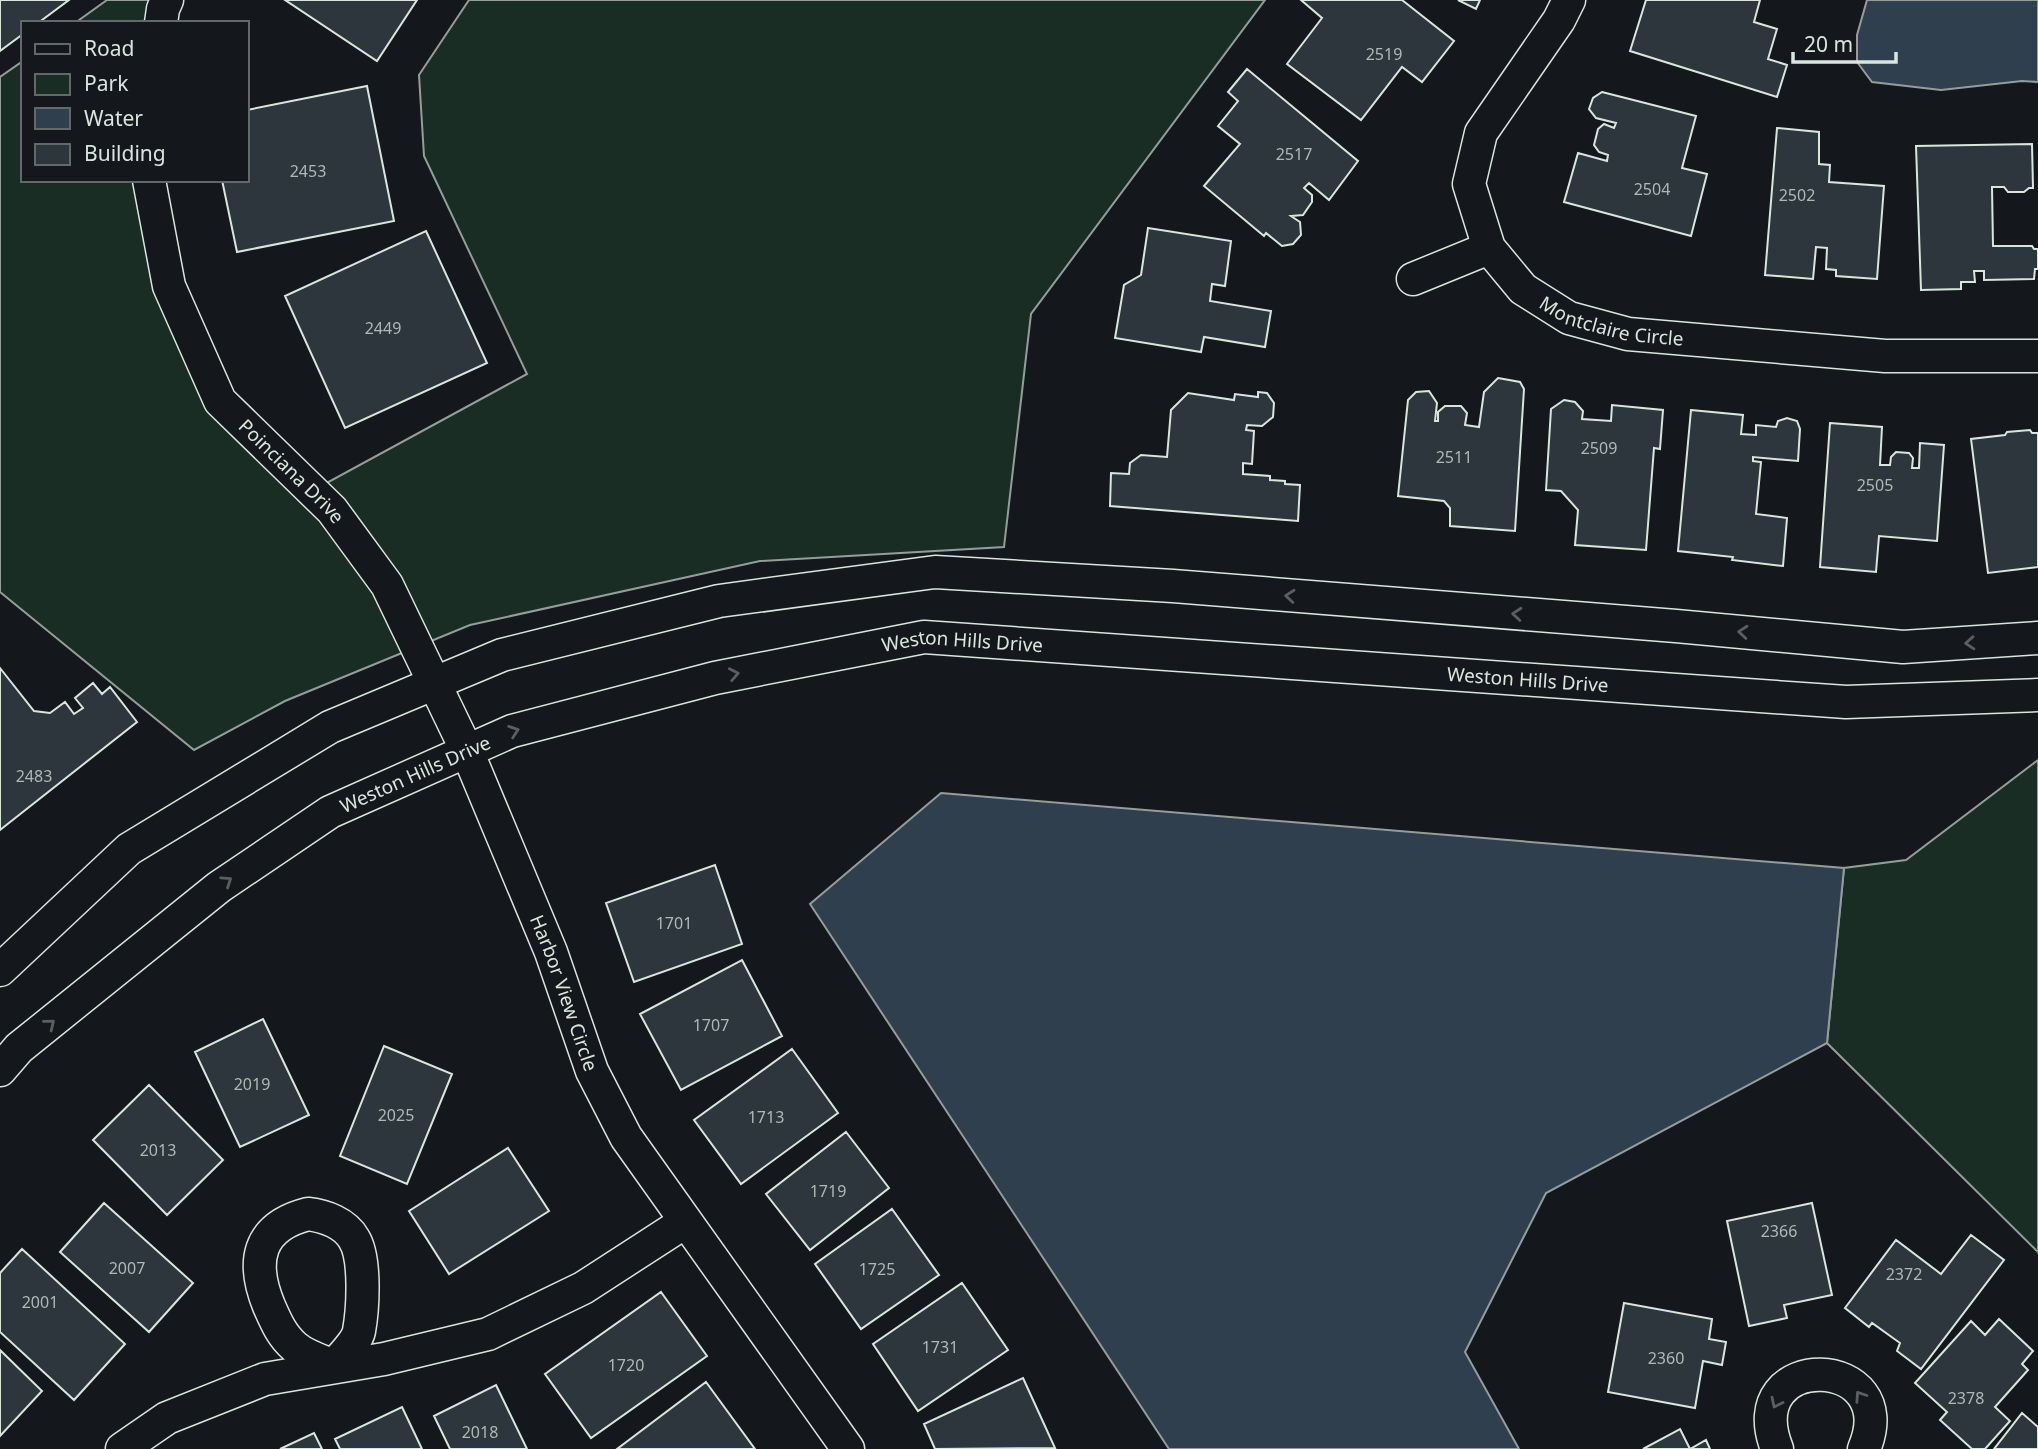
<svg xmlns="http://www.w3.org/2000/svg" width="2038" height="1449" font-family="'Noto Sans',sans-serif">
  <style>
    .green { fill: #1a2d24; stroke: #939e99; stroke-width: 2 }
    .water { fill: #2f3f4d; stroke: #939e99; stroke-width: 2 }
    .building { fill: #2c363c; stroke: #d8e6dc; stroke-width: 2 }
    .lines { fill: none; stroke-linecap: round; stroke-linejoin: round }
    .street-casing { stroke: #d8e6dc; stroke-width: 35 }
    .street { stroke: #14181c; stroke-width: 32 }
    .oneway { stroke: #59605f }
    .labels { text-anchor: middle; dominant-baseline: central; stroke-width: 5; stroke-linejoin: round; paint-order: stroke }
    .number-label { font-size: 16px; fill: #adbab4 }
    .street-label { font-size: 19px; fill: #d8e6dc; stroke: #14181c }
  </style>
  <rect width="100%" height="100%" fill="#14181c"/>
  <path class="green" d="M107,0H167L161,23H75Z
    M469,0H1265L1031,314L1004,547L760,561L470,625L285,701L194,750L0,592V77L23,61V180H149L220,401L312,491L527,374L424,156L419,75Z
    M2038,760V1252L1827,1043L1844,868L1906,860Z"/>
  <path class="water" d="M1867,0H2038V82L2022,81L1941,90L1872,82L1857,62V35Z
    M941,793L1844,868L1827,1043L1546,1193L1465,1352L1519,1449H1169L810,904Z"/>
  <path class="building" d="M0,0H69L38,23H23V34L0,51Z
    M285,0H417L377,61Z
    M1402,0L1454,41L1422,82L1402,67L1361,120L1287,64L1322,18L1301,0Z
    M1458,0H1480L1476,9Z
    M1646,0H1760L1754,22L1777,29L1768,59L1787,65L1777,97L1630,51Z
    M1247,69L1358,161L1329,200L1309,183L1304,188L1312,195V202L1303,215L1291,216L1300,222L1301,235L1293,244L1282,246L1266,233L1264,236L1204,186L1240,144L1218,126L1238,101L1228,92Z
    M367,86L394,221L237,252L222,180H247V110Z
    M1602,92L1696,116L1682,168L1707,174L1691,236L1564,202L1578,153L1607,161L1608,155L1599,152L1594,145L1598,129L1604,124L1614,128L1616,123L1596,118L1589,109L1593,98Z
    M1777,128L1819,132V164L1830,165L1829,182L1884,186L1877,279L1836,276V270L1826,269L1827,248L1816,247L1813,279L1765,275Z
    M2032,144L2033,188H2029L2024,192H2008L2004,187H1992L1993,246H2032L2034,249H2038V269H2035L2034,279L1984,280V271H1974L1975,282H1961V289L1921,290L1916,146Z
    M1148,228L1231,241L1225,286L1212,284L1210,301L1271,311L1265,347L1204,337L1201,352L1115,338L1124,285L1141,275Z
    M426,231L487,363L345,428L285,296Z
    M1498,378L1520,382L1524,389L1515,531L1450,526V508L1444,501L1398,496L1408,400L1416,392L1429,391L1437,403L1435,421H1438V412L1445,406H1461L1467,413L1465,425L1479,427L1484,392Z
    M1258,392L1267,393L1274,403L1273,417L1262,426L1247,425L1246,430L1254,431L1252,464L1243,463V474L1270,476V480L1285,481V484L1300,485L1298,521L1110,506L1111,473L1129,474L1130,463L1141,455L1167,457L1171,410L1188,393L1234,400L1235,394L1258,397Z
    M1564,400L1575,402L1583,411L1582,419L1611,421L1612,405L1663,410L1660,449L1654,448L1646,550L1575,545L1578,510L1561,491L1546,490L1551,409Z
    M1691,410L1743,415L1741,434L1756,435V425L1776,427L1778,421L1787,418L1797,421L1800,429L1798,461L1753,457V461L1761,462L1756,514L1787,518L1783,566L1732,560L1733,557L1678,551Z
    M1830,423L1882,427L1880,465H1890L1891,457L1896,452L1909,453L1913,458L1912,468H1919L1920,443L1944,445L1937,541L1879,536L1876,572L1820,567Z
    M2030,430L2032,433H2038V567L1988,573L1971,439L2005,435L2007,432Z
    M0,668L34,711L50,713L65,702L74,714L83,708L75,698L93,683L102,694L110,687L137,722L0,830Z
    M715,865L742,944L634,982L606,903Z
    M742,960L782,1036L681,1090L640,1014Z
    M263,1019L309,1115L240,1147L195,1052Z
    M384,1046L452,1074L407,1184L340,1156Z
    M792,1049L838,1113L741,1184L694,1120Z
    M149,1085L223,1160L167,1215L93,1140Z
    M846,1132L889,1188L810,1250L766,1194Z
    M508,1148L549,1211L449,1274L409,1211Z
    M104,1203L193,1283L149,1332L60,1252Z
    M1812,1203L1832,1295L1784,1305L1787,1318L1749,1326L1727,1221Z
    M892,1209L939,1275L861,1329L815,1264Z
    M1971,1235L2004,1260L1921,1369L1897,1351L1900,1343L1872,1323L1869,1327L1845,1308L1896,1240L1941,1274Z
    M22,1249L125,1344L74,1400L0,1332V1273Z
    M962,1283L1008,1350L918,1411L873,1344Z
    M661,1292L707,1356L591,1438L545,1374Z
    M1624,1303L1712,1319L1709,1339L1726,1342L1722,1365L1703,1361L1695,1408L1608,1392Z
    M1999,1319L2033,1351L2022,1364L2028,1370L1995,1407L2010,1421L1985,1449H1972L1940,1420L1947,1412L1915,1383L1971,1321L1985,1335Z
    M0,1350L42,1391L0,1436Z
    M1023,1378L1055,1448L935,1449L924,1424Z
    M706,1382L755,1449H617Z
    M496,1385L527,1449H450L434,1416Z
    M402,1407L422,1449H340L335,1439Z
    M2022,1413L2038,1427V1449H1994Z
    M1680,1429L1690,1449L1706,1440L1710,1449H1643Z
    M314,1433L322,1449H280Z"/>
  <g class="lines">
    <g class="street-casing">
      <g id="street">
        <path id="s1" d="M1569,0L1559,20L1481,133L1469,184L1489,248L1523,289L1569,318L1628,334L1885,356H2038"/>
        <path d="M161,23L163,9L167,0"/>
        <path id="s2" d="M149,180L169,286L220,401L332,510L387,585L467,751L551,952L592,1071L626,1137L848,1449"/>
        <path d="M1413,279L1489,248"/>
        <path d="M0,970L129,849L330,727L502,655L719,601L935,572L1173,586L1676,626L1903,647L2038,638"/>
        <path id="s3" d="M0,1070L19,1048L219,887L330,812L512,731L715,678L924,637L1846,702L2038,695"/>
        <path d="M308,1214C325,1216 345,1223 354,1239C366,1258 363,1309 359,1331C357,1342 341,1357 334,1366C322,1361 305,1356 295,1347C282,1336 276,1322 269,1306C251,1262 257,1227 308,1214Z"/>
        <path d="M122,1449L167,1418L265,1379L384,1359L488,1334L583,1288L685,1222"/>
        <path d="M1777,1449C1737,1347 1905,1353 1864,1449"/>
      </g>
    </g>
    <use href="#street" class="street"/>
  </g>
  <defs><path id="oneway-chevron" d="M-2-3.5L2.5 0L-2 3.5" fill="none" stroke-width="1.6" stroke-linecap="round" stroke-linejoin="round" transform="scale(1.75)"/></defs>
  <g class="oneway">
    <use href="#oneway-chevron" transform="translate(1290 596) rotate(-175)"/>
    <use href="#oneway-chevron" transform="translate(1517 614) rotate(-175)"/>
    <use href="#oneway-chevron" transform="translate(1743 632) rotate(-175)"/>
    <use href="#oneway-chevron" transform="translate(1970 643) rotate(176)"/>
    <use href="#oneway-chevron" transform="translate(734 674) rotate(-11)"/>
    <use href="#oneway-chevron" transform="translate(514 731) rotate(-19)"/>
    <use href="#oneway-chevron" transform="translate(227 881) rotate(-34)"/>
    <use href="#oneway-chevron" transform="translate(50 1024) rotate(-39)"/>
    <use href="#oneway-chevron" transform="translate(1860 1396) rotate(-124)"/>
    <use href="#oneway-chevron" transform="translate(1776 1403) rotate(116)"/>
  </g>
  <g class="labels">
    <g class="number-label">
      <text x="1384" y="54">2519</text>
      <text x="1294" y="154">2517</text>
      <text x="308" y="171">2453</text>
      <text x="1652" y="189">2504</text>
      <text x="1797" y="195">2502</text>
      <text x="383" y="328">2449</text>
      <text x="1599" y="448">2509</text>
      <text x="1454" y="457">2511</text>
      <text x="1875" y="485">2505</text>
      <text x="34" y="776">2483</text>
      <text x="674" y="923">1701</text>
      <text x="711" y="1025">1707</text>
      <text x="252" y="1084">2019</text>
      <text x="396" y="1115">2025</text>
      <text x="766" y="1117">1713</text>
      <text x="158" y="1150">2013</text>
      <text x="828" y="1191">1719</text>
      <text x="1779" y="1231">2366</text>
      <text x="127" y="1268">2007</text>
      <text x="877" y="1269">1725</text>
      <text x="1904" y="1274">2372</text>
      <text x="40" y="1302">2001</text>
      <text x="940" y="1347">1731</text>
      <text x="1666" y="1358">2360</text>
      <text x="626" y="1365">1720</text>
      <text x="1966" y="1398">2378</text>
      <text x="480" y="1432">2018</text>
    </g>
    <g class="street-label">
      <text stroke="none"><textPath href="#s1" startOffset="429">Montclaire Circle</textPath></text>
      <text stroke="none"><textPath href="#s2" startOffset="334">Poinciana Drive</textPath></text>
      <text stroke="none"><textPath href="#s3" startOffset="1080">Weston Hills Drive</textPath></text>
      <text stroke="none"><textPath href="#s3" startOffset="1647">Weston Hills Drive</textPath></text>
      <text stroke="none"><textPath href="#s3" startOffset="513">Weston Hills Drive</textPath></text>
      <text stroke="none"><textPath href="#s2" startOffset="928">Harbor View Circle</textPath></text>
    </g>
  </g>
  <rect x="21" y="21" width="228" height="161" fill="#14181c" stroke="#626a69" stroke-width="2"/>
  <rect x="35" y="44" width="35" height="10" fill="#14181c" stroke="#626a69" stroke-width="2"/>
  <text x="84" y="56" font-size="21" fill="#d8e6dc">Road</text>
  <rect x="35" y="74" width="35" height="21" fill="#1a2d24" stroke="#626a69" stroke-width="2"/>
  <text x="84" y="91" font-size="21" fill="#d8e6dc">Park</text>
  <rect x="35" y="108" width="35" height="21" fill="#2f3f4d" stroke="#626a69" stroke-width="2"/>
  <text x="84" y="126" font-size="21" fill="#d8e6dc">Water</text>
  <rect x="35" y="144" width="35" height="21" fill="#2c363c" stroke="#626a69" stroke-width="2"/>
  <text x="84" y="161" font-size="21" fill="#d8e6dc">Building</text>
  <path d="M1793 52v10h103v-10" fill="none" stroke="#d8e6dc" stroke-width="3.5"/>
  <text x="1804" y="52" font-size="21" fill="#d8e6dc" stroke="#14181c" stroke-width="5" paint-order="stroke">20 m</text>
</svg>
